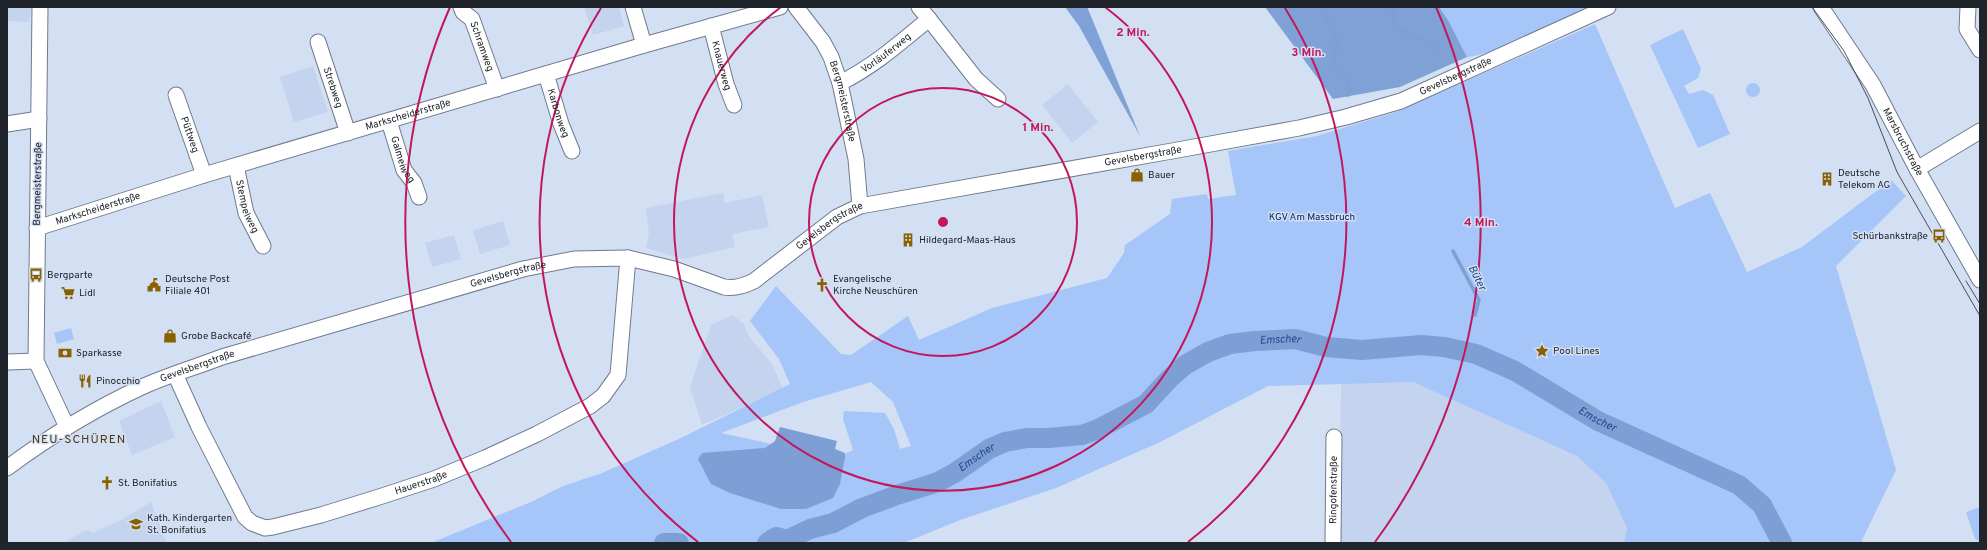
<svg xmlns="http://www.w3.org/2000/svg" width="1987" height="550" font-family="Overpass,sans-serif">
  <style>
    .built { fill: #c4d4ee }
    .green { fill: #a6c5f8; fill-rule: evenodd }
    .forest { fill: #80a1d6 }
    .water { fill: #7e9fd5 }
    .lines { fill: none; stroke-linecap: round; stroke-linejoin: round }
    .stream { stroke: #7e9fd5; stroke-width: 3.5 }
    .river { stroke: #7e9fd5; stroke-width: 20 }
    .minor-casing { stroke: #707a8c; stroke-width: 17 }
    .minor { stroke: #fff; stroke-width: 15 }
    .tram { stroke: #484d57; stroke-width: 1 }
    .ring { fill: none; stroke: #c2185b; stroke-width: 2 }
    .labels { text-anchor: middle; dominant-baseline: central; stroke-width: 3; stroke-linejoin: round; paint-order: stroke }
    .street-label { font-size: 10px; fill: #20242b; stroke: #d3dff3 }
    .poi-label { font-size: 10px; fill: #20242b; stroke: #d3dff3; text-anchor: start }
    .park-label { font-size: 10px; fill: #002361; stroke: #d3dff3 }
    .water-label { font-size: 11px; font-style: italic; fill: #204889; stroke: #d3dff3 }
    .quarter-label { font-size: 12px; letter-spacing: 1px; fill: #4c3813; stroke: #d3dff3 }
    .centre { fill: #c2185b; stroke: #d3dff3; stroke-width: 2 }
    .ring-label { font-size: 12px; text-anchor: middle; font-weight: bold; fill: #c2185b; stroke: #d3dff3; stroke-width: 3; stroke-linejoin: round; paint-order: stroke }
  </style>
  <rect width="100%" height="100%" fill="#d3dff3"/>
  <path class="built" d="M7,7H31L29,22L7,21Z
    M584,7H619L624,26L593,35Z
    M313,66L328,112L294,122L280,77Z
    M1068,84L1098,122L1072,143L1042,105Z
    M723,193L725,203L762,195L769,227L732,234L735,247L684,259L646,248L649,232L646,208Z
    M503,221L510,245L480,254L473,230Z
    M454,235L461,259L432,267L425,243Z
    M732,315L744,324L748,335L772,364L783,389L702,425L690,387L711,325Z
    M1413,382L1577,456L1606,483L1627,528L1624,543H1340L1341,383Z
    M161,401L175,437L132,455L119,421Z
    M151,502L167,543H64L86,530L93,533L123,519Z"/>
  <path class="green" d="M1439,7H1587C1554,23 1503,53 1467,57L1448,20Z
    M1595,24L1675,208L1710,193L1747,272L1802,247L1891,180L1906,196L1836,266L1896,470L1862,540L1863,543H1624L1627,528L1606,483L1577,456L1413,382L1268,386L1160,442L1056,488L960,520L904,543H431L531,502L563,486L602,473L681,438L790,384L779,359L750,321L776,286L841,354L851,355L908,316L919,340L992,308L1107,278L1124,253L1125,245L1170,214L1172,199L1207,194L1208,199L1236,195L1228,151L1317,136L1396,112ZM871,382L893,402L911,446L900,449L894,429L885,413L844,411L843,419L853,450L836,458L721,433L803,402Z
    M1683,29L1701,69L1698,78L1684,86L1689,94L1703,90L1713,95L1730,134L1698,148L1650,45Z
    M1746 90a7 7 0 1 1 14 0a7 7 0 1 1-14 0Z
    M71,328L74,339L57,344L54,333Z
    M1980,507V541H1979L1975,539L1966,512Z"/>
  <path class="forest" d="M1065,7H1087L1088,9L1140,136L1079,26Z
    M1265,7H1439L1448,20L1467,57L1400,87L1333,99Z"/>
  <path class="water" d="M780,427L837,441L835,449L845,453V457L840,484L833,498L806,509H781L730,493L711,484L698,459L702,453L765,448L775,441Z"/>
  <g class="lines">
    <path class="stream" d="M1324,7L1327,21L1337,40L1334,65C1343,77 1353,74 1348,95
      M1392,7C1391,32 1408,32 1426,41C1431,43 1435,47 1439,50
      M1453,251L1479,300L1475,315
      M1467,352L1470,346"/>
    <g class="river">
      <path d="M664,543H679"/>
      <path id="s1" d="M767,543L776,537L787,540L810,529L833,523L862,508L897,495L938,482L956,472L989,449L1005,442L1027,438H1048L1082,435L1096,430L1146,404L1170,378L1185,365L1208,352L1230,344L1255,341L1295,339L1326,347L1362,350L1421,345L1444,347L1476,354L1515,371L1598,421L1739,485L1762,505L1782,543"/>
    </g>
    <g class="minor-casing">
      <g id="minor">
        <path d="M40,7L36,361L67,427"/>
        <path id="s2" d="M461,7L463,12L472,19L497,89"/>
        <path d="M633,7L644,45"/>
        <path id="s3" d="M796,7L823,42L831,57L840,83L856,159L860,206"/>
        <path id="s4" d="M1821,7L1873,85L1917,169L1980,280"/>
        <path d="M1968,7L1967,29L1980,50"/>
        <path d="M929,19L976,79L998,99"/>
        <path id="s5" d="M711,26L726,84L734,105"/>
        <path id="s6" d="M318,42L348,133"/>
        <path id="s7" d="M546,74L561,124L572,151"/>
        <path id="s8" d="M840,83C874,66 900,43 929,19L919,7"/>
        <path id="s9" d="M176,95L204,175"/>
        <path id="s10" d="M389,121L404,170L414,183L419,197"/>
        <path d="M7,124L39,119"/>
        <path id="s11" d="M236,166L246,213L263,246"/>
        <path d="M1917,169L1980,131"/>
        <path id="s12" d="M37,228L204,175L644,45L780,7"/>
        <path d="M7,362L36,361"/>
        <path id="s13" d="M175,374L199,427L245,517L252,523L265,528L273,527L321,515L379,497L434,479L485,458L537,434L590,406L603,396L618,375L628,258"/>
        <path id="s14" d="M7,468C50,436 96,408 144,386C169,375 196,367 222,357L523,269L574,259L628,258L674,269L724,287C735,289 744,286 754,281L837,217L860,206L1172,151L1299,128L1346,117L1401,101L1608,7"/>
        <path id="s15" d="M1333,543L1334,437"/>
      </g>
    </g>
    <use href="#minor" class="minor"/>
    <path class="tram" d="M1812,7L1844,51L1868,98L1897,172L1980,316
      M1966,281L1980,304"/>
  </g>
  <g class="ring">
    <circle cx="943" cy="222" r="134"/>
    <path d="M1105 7A269 269 0 1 1 781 7"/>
    <path d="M698 542A403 403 0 0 1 601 8M1285 8A403 403 0 0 1 1188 542"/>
    <path d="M511 542A538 538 0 0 1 450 7M1436 7A538 538 0 0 1 1375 542"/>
  </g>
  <defs>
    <g id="shop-bare" transform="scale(1.08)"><path d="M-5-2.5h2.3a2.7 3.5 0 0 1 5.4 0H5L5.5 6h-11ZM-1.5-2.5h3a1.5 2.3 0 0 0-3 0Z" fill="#896100" stroke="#d3dff3" stroke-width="2.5" paint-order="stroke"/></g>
    <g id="building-bare" transform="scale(1.08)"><path d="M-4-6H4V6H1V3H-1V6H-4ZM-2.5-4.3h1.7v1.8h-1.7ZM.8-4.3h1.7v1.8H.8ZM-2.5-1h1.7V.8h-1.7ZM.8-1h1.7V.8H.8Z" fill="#896100" stroke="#d3dff3" stroke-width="2.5" paint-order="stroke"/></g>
    <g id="bus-bare" transform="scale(1.08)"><path d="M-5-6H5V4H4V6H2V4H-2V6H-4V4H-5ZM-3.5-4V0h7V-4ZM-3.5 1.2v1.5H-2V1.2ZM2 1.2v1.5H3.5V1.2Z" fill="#896100" stroke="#d3dff3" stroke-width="2.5" paint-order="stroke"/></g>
    <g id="civic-bare" transform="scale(1.08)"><path d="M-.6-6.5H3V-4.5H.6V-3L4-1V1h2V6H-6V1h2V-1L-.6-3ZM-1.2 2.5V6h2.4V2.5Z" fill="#896100" stroke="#d3dff3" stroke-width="2.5" paint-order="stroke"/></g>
    <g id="church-bare" transform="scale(1.08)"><path d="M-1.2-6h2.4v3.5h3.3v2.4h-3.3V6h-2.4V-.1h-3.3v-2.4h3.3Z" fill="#896100" stroke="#d3dff3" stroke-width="2.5" paint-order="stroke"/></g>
    <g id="supermarket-bare" transform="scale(1.08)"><path d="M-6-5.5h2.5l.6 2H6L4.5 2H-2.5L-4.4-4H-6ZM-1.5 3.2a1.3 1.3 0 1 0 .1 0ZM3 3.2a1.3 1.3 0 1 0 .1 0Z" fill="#896100" stroke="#d3dff3" stroke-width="2.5" paint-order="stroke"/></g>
    <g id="sight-bare" transform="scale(1.08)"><path d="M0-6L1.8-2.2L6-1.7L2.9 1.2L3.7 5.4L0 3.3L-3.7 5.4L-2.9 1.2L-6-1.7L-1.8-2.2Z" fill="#896100" stroke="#d3dff3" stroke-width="2.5" paint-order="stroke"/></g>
    <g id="bank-bare" transform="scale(1.08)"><path d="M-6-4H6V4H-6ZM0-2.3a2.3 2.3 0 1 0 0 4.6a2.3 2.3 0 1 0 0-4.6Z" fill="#896100" stroke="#d3dff3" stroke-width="2.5" paint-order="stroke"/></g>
    <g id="restaurant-bare" transform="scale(1.08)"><path d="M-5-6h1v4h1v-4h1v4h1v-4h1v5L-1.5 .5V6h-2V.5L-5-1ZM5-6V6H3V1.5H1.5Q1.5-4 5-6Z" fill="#896100" stroke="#d3dff3" stroke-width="2.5" paint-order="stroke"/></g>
    <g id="school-bare" transform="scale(1.08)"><path d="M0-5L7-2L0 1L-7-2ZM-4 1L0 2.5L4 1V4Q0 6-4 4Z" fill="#896100" stroke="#d3dff3" stroke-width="2.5" paint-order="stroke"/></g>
  </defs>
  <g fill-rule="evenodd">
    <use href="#shop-bare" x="1137" y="175"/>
    <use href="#building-bare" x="1827" y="179"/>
    <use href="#bus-bare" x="1939" y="236"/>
    <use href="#building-bare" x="908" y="240"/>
    <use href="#bus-bare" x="36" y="275"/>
    <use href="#civic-bare" x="154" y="285"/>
    <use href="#church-bare" x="822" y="285"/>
    <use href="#supermarket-bare" x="68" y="293"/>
    <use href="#shop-bare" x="170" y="336"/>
    <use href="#sight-bare" x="1542" y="351"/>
    <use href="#bank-bare" x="65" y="353"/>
    <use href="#restaurant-bare" x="85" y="381"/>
    <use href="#church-bare" x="107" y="483"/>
    <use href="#school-bare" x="136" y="524"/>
  </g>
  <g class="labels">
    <g class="street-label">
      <text stroke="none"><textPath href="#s2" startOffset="46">Schramweg</textPath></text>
      <text stroke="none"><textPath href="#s8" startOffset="55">Vorläuferweg</textPath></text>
      <text stroke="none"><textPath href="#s5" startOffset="41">Knauerweg</textPath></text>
      <text stroke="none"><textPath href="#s14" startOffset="1536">Gevelsbergstraße</textPath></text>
      <text stroke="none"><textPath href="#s6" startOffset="48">Strebweg</textPath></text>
      <text stroke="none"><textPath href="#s3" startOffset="107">Bergmeisterstraße</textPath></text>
      <text stroke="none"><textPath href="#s7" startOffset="41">Karbonweg</textPath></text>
      <text stroke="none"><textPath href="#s12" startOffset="388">Markscheiderstraße</textPath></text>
      <text stroke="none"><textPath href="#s9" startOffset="42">Püttweg</textPath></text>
      <text stroke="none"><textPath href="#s4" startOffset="158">Marsbruchstraße</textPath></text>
      <text stroke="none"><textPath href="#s14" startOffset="1212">Gevelsbergstraße</textPath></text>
      <text stroke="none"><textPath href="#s10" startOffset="41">Galmeiweg</textPath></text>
      <text transform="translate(38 184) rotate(-89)">Bergmeisterstraße</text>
      <text stroke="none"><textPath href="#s11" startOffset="42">Stempelweg</textPath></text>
      <text stroke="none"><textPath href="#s12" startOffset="64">Markscheiderstraße</textPath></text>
      <text stroke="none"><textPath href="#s14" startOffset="888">Gevelsbergstraße</textPath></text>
      <text stroke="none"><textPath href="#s14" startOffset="541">Gevelsbergstraße</textPath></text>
      <text stroke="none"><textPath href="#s14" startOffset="217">Gevelsbergstraße</textPath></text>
      <text stroke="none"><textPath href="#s13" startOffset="345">Hauerstraße</textPath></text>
      <text stroke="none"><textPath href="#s15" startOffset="53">Ringofenstraße</textPath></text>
    </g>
    <g class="poi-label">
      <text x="1838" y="173">Deutsche<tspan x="1838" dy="12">Telekom AG</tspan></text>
      <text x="1148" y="175">Bauer</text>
      <text x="1928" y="236" text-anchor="end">Schürbankstraße</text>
      <text x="919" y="240">Hildegard-Maas-Haus</text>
      <text x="47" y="275">Bergparte</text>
      <text x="165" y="279">Deutsche Post<tspan x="165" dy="12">Filiale 401</tspan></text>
      <text x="833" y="279">Evangelische<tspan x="833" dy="12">Kirche Neuschüren</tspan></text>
      <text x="79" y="293">Lidl</text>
      <text x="181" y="336">Grobe Backcafé</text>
      <text x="1553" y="351">Pool Lines</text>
      <text x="76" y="353">Sparkasse</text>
      <text x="96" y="381">Pinocchio</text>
      <text x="118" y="483">St. Bonifatius</text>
      <text x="147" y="518">Kath. Kindergarten<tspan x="147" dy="12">St. Bonifatius</tspan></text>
    </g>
    <g class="park-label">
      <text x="1312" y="217">KGV Am Massbruch</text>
    </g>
    <g class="water-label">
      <text transform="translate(1477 278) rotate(63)">Büter</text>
      <text stroke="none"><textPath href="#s1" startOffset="567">Emscher</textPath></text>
      <text stroke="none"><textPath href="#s1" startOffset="903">Emscher</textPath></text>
      <text stroke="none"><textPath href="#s1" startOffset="230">Emscher</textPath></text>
    </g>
    <g class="quarter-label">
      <text x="79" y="440">NEU-SCHÜREN</text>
    </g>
  </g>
  <circle cx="943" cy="222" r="6" class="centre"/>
  <g class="ring-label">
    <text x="1133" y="36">2 Min.</text>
    <text x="1308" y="56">3 Min.</text>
    <text x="1038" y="131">1 Min.</text>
    <text x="1481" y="226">4 Min.</text>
  </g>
  <rect width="1987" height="550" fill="none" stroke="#20242b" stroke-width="16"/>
</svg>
